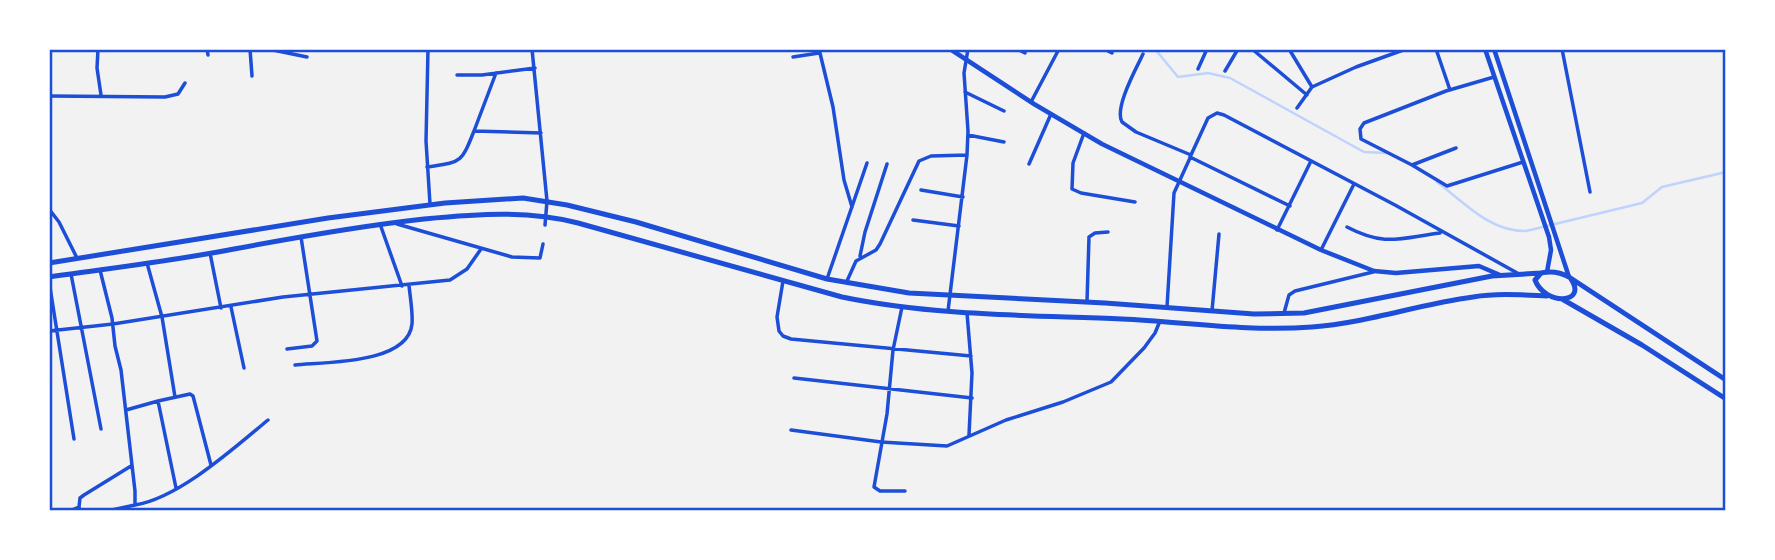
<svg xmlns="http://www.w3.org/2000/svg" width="1775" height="560" font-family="'Roboto Condensed',sans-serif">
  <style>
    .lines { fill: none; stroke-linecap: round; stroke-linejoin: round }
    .stream { stroke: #bfd3fe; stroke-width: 2.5 }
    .minor { stroke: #1d4ed8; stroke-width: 3.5 }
    .tertiary { stroke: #1d4ed8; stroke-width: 4.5 }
    .trunk { stroke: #1d4ed8; stroke-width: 5 }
    .neatline { fill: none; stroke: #1d4ed8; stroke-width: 2.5 }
  </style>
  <rect width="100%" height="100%" fill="#f2f2f2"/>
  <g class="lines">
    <path class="stream" d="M1155,49L1178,77L1208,73L1230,78L1364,152L1386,153
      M1437,182C1464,202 1490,232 1526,231L1642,203L1662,187L1726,172"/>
    <path class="minor" d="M98,49L97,68L101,95
      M207,49L208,55
      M250,49L252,76
      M268,49L307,57
      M428,49L426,141L430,204
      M532,49L547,201L545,225
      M819,49L833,107L844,180L852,207
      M1017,49L1025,53
      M1104,49L1112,53
      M1252,49L1307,95
      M1289,49L1312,87L1356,67L1406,49
      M1436,49L1450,90
      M1562,49L1590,192
      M1143,54C1136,69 1114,108 1122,122L1136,132L1191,155L1208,118L1217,113L1224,115L1395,205L1519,274
      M793,57L819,53
      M1198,69L1207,49
      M1225,71L1238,49
      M496,73L474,131L541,133
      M457,75H482L535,68
      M965,92L1004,111
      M49,96L165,97L178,94L185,83
      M1031,102L1059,49
      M1297,108L1312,87
      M1084,133L1073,163L1072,189L1081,193L1135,202
      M968,135L1004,142
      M1456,148L1412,165L1361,139L1360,129L1364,123L1446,91L1494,77
      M967,155L968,131L964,73L968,49
      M1190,157L1290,206
      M1029,164L1051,114
      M1412,165L1447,186L1523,162
      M427,167C461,162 461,164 474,131
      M921,190L963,197
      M49,209L59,222L77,258
      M913,220L959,226
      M380,224L402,286
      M397,224L512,257L540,258L543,244
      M1347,227C1385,247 1400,238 1440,233
      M1277,230L1311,161
      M1321,250L1354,184
      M210,253L221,308
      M860,256L865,232L887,164
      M147,263L162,317L175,397
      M100,270L112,318L115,346L121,370L135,491V505L107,511
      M71,274L101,429
      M827,279L867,163
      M49,281L74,439
      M783,281L777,317L779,331L783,336L791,339L971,356
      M847,281L856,261L876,250L880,244L919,161L931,156L967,155L948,311
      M1087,302L1089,237L1095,233L1108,232
      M231,307L244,368
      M902,307L893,350L887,414L874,487L880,491H905
      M1167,307L1174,193L1190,158
      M1212,311L1219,234
      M967,313L972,373L969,435
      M1284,313L1289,295L1295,291L1373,272
      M49,331L113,324L283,297L450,280L467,269L481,249
      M287,349L312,346L317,341L301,237
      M295,365C326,362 408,364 412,324C413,312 410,297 409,285
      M794,378L972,398
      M126,410L158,401
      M791,430L881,442L947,446L1006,420L1063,402L1111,382L1144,348L1155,333L1160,321
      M176,488L158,401L190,394L193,396L211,465
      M135,505C179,498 234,448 268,420
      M79,507L80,498L84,495L131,466
      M69,511L79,507L80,511"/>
    <path class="tertiary" d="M950,49L1034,104L1102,144L1321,250L1374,271L1396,273L1479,266L1500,275
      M1485,49L1549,237L1551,250L1547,272
      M1494,49L1569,277"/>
    <path class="trunk" d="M49,263L328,218L445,203L523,198L567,205L636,222L827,279L909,293L1105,303L1254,314L1304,313L1492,276L1541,273
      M49,277C111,268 173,261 234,249C298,237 360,226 424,219C477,214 527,210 578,223L842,297C934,316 1029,315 1122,319C1185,322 1249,332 1312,327C1367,323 1419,304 1473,297C1498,293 1523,295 1547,296
      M1571,279C1588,304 1545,306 1535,280L1541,273C1550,271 1560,272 1569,277L1726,380
      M1562,299L1642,345L1726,399"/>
  </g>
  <rect width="1775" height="560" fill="none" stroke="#ffffff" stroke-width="102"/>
  <rect x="51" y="51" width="1673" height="458" class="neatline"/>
</svg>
